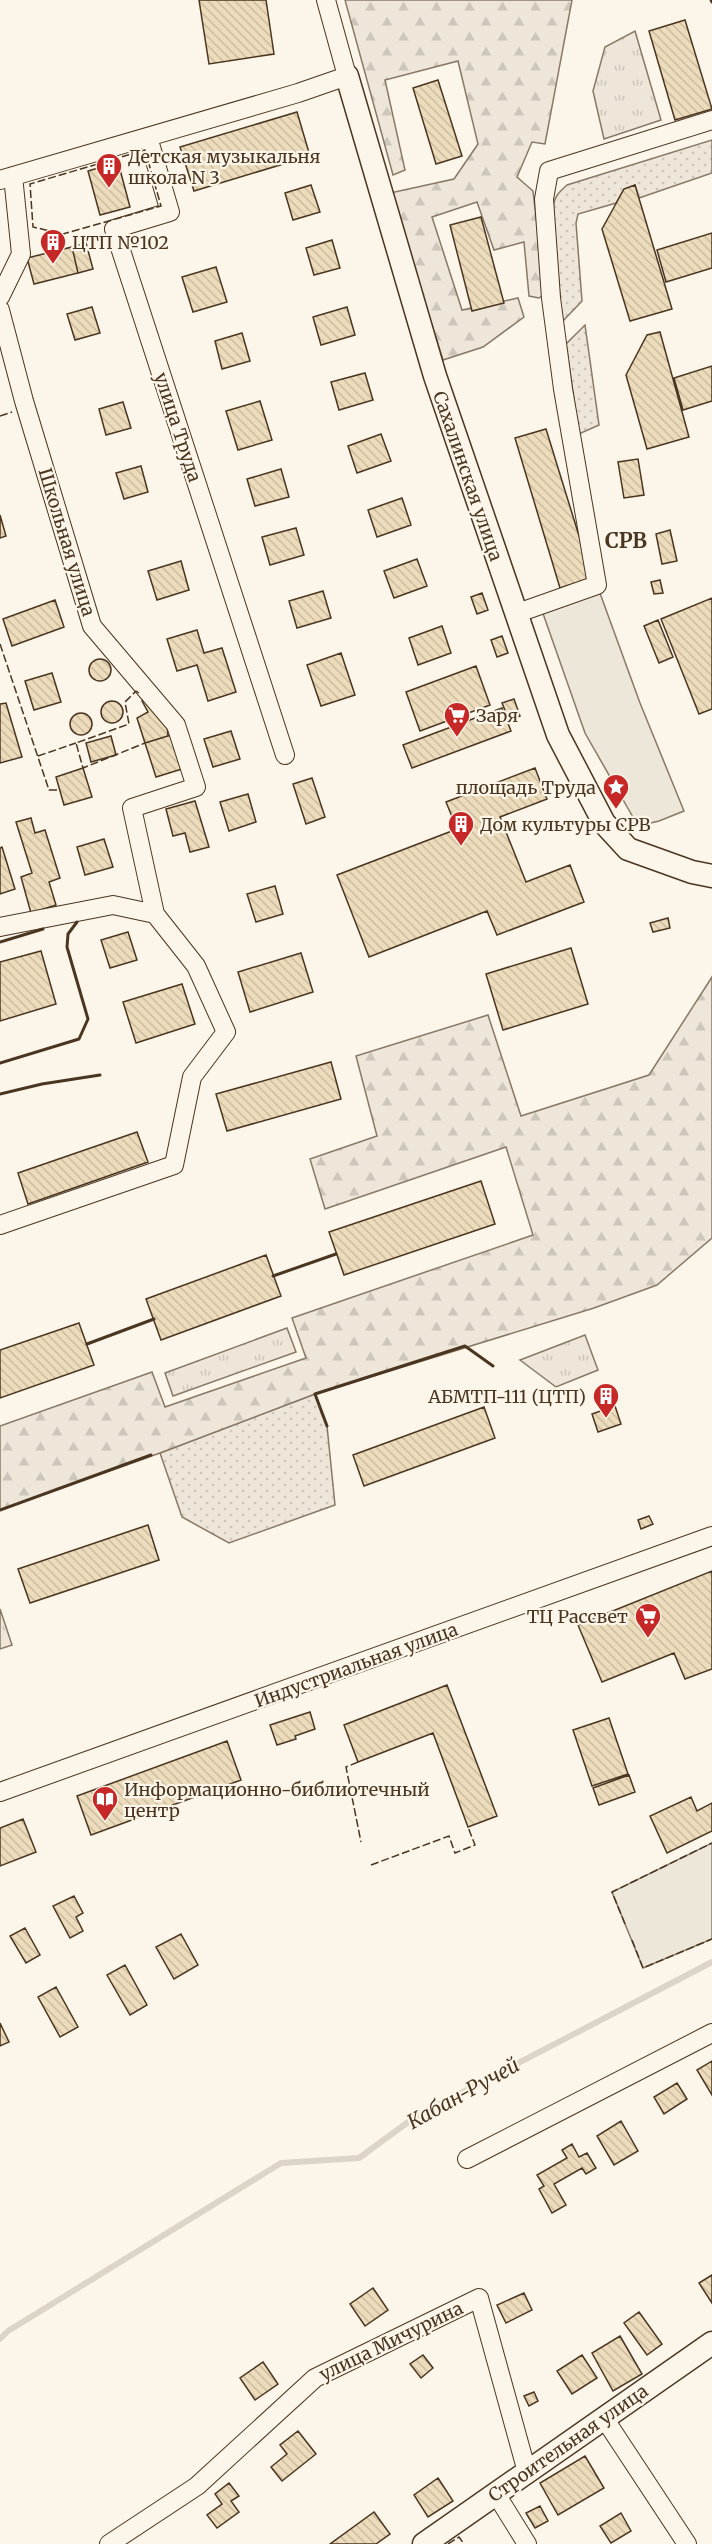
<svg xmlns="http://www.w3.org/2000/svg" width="712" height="2544" font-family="Merriweather,serif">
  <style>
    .grass { fill: url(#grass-dots); stroke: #887966; stroke-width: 1.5 }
    .forest { fill: url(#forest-firs); stroke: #887966; stroke-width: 1.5 }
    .park { fill: url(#park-tufts); stroke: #887966; stroke-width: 1.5 }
    .parking { fill: #ede7d9; stroke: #887966; stroke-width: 1.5 }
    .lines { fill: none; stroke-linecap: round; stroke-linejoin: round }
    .stream { stroke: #dcd4c6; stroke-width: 6 }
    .building { fill: url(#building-back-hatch); stroke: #4a3520; stroke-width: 1.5 }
    .minor-casing { stroke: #4a3520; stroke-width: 20 }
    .tertiary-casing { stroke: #4a3520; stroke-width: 25 }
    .minor { stroke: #fbf6e9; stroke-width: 18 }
    .tertiary { stroke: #fbf6e9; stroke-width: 22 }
    .fence { stroke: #4a3520; stroke-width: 1.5; stroke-dasharray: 8 3; stroke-linecap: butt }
    .wall { stroke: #4a3520; stroke-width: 3 }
    .labels { text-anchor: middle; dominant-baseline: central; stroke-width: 4.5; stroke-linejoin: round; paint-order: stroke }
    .poi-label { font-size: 18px; fill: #4a3520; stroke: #fbf6e9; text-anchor: start }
    .street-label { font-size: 18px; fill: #4a3520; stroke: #fbf6e9 }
    .water-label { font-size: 20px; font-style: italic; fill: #4a3520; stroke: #fbf6e9 }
    .quarter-label { font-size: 21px; font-weight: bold; fill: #4a3520; stroke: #fbf6e9 }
  </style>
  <defs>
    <pattern id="grass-dots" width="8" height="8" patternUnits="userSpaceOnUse" patternTransform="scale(1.5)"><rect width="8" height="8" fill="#ede6d9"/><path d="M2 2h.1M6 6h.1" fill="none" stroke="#cdc6ba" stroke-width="1.8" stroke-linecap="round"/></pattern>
    <pattern id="forest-firs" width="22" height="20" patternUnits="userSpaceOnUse" patternTransform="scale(1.5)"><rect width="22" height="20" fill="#ede6d9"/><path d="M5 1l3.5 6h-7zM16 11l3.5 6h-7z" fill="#cdc6ba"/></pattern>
    <pattern id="park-tufts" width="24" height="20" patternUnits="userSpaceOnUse" patternTransform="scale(1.5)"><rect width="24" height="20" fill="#ede6d9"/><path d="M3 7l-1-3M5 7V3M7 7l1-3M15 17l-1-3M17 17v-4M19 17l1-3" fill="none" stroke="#cdc6ba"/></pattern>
    <pattern id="building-back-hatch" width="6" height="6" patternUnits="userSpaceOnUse" patternTransform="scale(1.5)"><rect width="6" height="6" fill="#ecdcbc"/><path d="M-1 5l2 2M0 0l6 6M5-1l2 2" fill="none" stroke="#ccbda1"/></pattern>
  </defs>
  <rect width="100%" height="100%" fill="#fbf6e9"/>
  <path class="grass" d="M712,140V173L639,198L635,185L624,189L616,203L578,214L576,223L582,301L562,322L553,209C554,197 558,193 567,185Z
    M585,325L599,425L579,434L566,344Z
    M315,1394L327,1426L335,1505L229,1543L182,1517L160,1453Z"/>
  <path class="forest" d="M345,0H572L545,144L532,142L517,177L533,191L545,293L539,298L529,296L524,242L494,250L477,202L432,217L462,310L518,298L524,317L483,347L443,360L390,193L454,179L478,144L458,61L385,80L405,170L393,175Z
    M712,977V1238L657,1285L594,1308L315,1394L160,1453L0,1510V1426L152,1372L165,1407L306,1358L292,1318L533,1235L506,1147L325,1209L310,1159L377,1136L356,1056L488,1015L521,1116L649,1075Z"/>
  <path class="park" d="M635,31L661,120L604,139L593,91L605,47Z
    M287,1328L296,1352L173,1396L165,1373Z
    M585,1335L598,1370L556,1387L520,1360Z
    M0,1609L12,1645L0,1649Z"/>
  <path class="parking" d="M597,585L640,703L684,811L659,821L638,826L585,733L540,605Z
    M712,1843V1939L643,1968L612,1892Z"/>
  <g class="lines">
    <path class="stream" d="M0,2339L8,2331L281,2163L359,2158L415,2117L712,1962"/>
  </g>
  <path class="building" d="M199,0H266L274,54L209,64Z
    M685,20L712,109L675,120L649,31Z
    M438,80L462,156L436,164L413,88Z
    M297,112L310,156L194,191L180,147Z
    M118,162L130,207L100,215L88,171Z
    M311,185L320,212L293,220L285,193Z
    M635,185L672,309L630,321L602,229L624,189Z
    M481,217L504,303L472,311L450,225Z
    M712,233V268L666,282L657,250Z
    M332,240L340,268L314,275L306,248Z
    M86,243L93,269L78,273L72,247Z
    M72,247L78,273L34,284L27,258Z
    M216,267L227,302L193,312L182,277Z
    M92,307L100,333L75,340L67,314Z
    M347,307L355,335L321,345L313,317Z
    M660,332L689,437L647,449L626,375L647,335Z
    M242,333L250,361L222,369L215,341Z
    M712,366V401L683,410L674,378Z
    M365,373L373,400L339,410L331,382Z
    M260,401L272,440L238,450L226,411Z
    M123,402L131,428L106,435L99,409Z
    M546,429L592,578L560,588L515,438Z
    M381,434L391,461L357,473L348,446Z
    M638,459L644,495L624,498L618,462Z
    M141,466L148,492L124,499L116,473Z
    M281,469L289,497L255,506L247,479Z
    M402,498L411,525L377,537L368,510Z
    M0,515L6,536L0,538Z
    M296,528L304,555L270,565L262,537Z
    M670,530L677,561L662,564L656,534Z
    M417,559L427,586L394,598L384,571Z
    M181,561L189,590L157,600L148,571Z
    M660,580L663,593L654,594L651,582Z
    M323,591L331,618L297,628L289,601Z
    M482,593L488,610L477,614L471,597Z
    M712,598V709L699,714L661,619Z
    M55,600L64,627L12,646L3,619Z
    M658,620L673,657L659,663L644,626Z
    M442,626L451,653L418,665L409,638Z
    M197,630L204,653L222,648L236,692L208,701L197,665L177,671L167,639Z
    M502,636L508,653L497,657L491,640Z
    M341,653L355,695L321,706L307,665Z
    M89 670a11 11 0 1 1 22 0a11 11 0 1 1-22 0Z
    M476,666L490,705L420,731L406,692Z
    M52,673L61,702L34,710L25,681Z
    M147,697L167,724L168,736L145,743L137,718L148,712L142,701Z
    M514,699L520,716L509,720L502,703Z
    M101 712a11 11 0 1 1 22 0a11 11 0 1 1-22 0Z
    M6,703L22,757L0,763V704Z
    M502,708L511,731L412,768L403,745Z
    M70 724a11 11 0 1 1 22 0a11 11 0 1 1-22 0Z
    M231,731L240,759L213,767L204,739Z
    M171,735L182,769L156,777L145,743Z
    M111,736L116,755L91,762L86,743Z
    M83,768L92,797L64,805L56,777Z
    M535,768L547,799L500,817L526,882L570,865L584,902L497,935L487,911L369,957L337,875L457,829L446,802Z
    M312,778L325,817L306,824L293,784Z
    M248,794L256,822L229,831L220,802Z
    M195,801L209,847L190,852L185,833L173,836L166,809Z
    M31,818L35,833L45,830L60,878L49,882L56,905L31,913L21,877L32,873L16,822Z
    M104,839L113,867L85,875L77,847Z
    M2,847L15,889L0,894V848Z
    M275,886L283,914L256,922L247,894Z
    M668,918L670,928L653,932L650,923Z
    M128,932L137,960L110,968L101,940Z
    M571,948L588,1004L503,1030L486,974Z
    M41,951L56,1004L0,1021V962Z
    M301,953L313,992L250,1012L238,972Z
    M182,984L195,1024L136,1043L123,1002Z
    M331,1062L341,1099L227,1131L216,1094Z
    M137,1132L148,1162L28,1204L18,1173Z
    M481,1181L495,1224L344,1275L329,1232Z
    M266,1255L281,1296L161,1340L146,1299Z
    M79,1323L94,1365L0,1398V1350Z
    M615,1406L621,1424L598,1432L592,1414Z
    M484,1407L495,1438L364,1486L353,1455Z
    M649,1516L653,1524L641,1529L638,1520Z
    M148,1525L159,1560L30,1603L18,1569Z
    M712,1571V1669L685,1679L674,1653L602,1682L578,1625Z
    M447,1685L497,1816L468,1827L433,1733L358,1762L344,1725Z
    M310,1712L315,1729L295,1736L296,1739L277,1745L270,1725Z
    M609,1718L628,1774L592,1786L573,1730Z
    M227,1741L241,1780L91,1835L77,1796Z
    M629,1775L635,1792L599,1805L593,1788Z
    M691,1797L697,1811L712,1803V1831L667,1853L650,1816Z
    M23,1819L36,1852L0,1866V1828Z
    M74,1896L83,1913L76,1917L83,1931L70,1938L53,1906Z
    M25,1928L40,1955L26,1963L10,1936Z
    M181,1934L198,1965L174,1979L156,1947Z
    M125,1965L147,2005L130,2015L107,1975Z
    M56,1987L78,2027L60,2037L38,1997Z
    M0,2023L9,2042L0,2046Z
    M712,2061V2095L697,2070Z
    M677,2083L687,2099L664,2114L654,2097Z
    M621,2121L638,2151L614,2165L597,2136Z
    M572,2144L579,2157L587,2153L596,2168L586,2174L582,2168L554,2184L566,2205L552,2213L539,2189L544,2186L537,2175L567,2158L562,2150Z
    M712,2275V2303L699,2283Z
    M373,2288L388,2310L365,2326L350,2304Z
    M524,2293L532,2310L506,2323L497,2305Z
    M639,2312L662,2344L647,2355L624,2323Z
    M620,2336L642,2374L613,2391L592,2353Z
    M423,2355L433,2368L421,2378L410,2364Z
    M582,2355L597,2378L572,2394L557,2371Z
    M263,2362L278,2384L255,2400L240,2378Z
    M534,2392L538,2401L529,2406L524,2396Z
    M298,2431L316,2454L282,2481L271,2467L287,2454L280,2445Z
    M585,2456L604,2488L558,2515L540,2483Z
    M438,2478L453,2501L428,2517L414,2495Z
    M229,2483L239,2496L231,2501L239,2512L217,2528L207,2515L222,2504L215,2494Z
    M540,2506L548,2521L535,2528L526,2513Z
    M374,2512L390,2534L376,2544H330Z
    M621,2513L631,2531L611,2543L600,2526Z"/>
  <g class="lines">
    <g class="minor-casing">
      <path id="minor" d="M148,137L170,212L114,229L285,755
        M0,180L298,93L347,76L326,0
        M0,297L21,254L13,176
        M0,310L24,401L92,626L176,725L196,787L132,808L155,914
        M515,614L597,585L563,389L551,298L544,199L549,171L712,120
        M0,927L113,905L155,914L196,966L226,1032L192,1077L174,1165L0,1225
        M0,1792L712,1536
        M467,2159L712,2033
        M604,2418L687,2544
        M496,2494L527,2544
        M109,2544L197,2486L315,2378L479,2298L527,2472"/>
    </g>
    <g class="tertiary-casing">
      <path id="tertiary" d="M347,76L435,376L558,735L604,823L628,849L692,872L712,876
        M424,2544L712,2343"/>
    </g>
    <use href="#minor" class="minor"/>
    <use href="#tertiary" class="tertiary"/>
    <path class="fence" d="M145,150L161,206L63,234L33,227L30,184Z
      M0,416L12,412
      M0,644L49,790H60
      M139,693L136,691L125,702L129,724L76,743L83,768L145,743
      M38,756L76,743
      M358,1762L346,1767L361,1842
      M371,1865L449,1836L455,1853L475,1845L468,1827
      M625,1924L612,1892L712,1843
      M632,1940L643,1968L712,1939
      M448,2544L459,2537L464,2544"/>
    <path class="wall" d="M711,0L712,2
      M0,942L43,929
      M0,1063L79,1039L88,1019L67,947L68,934L77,922
      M0,1094L42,1084L100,1075
      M273,1276L336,1254
      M87,1344L154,1319
      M327,1426L315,1394L465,1346L493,1366
      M0,1510L151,1455"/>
  </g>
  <defs>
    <g id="building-pin" transform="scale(1.35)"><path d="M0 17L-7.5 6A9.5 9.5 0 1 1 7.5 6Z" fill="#c62828" stroke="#fbf6e9"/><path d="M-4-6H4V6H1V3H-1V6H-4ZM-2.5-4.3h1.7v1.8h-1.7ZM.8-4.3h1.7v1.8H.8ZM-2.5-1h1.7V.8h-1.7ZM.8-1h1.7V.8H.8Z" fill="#fff"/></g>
    <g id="supermarket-pin" transform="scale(1.35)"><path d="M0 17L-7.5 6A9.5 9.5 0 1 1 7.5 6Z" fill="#c62828" stroke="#fbf6e9"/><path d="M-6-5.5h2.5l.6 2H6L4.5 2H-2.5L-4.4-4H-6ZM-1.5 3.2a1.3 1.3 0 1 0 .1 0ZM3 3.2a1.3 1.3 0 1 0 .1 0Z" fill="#fff"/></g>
    <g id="sight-pin" transform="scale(1.35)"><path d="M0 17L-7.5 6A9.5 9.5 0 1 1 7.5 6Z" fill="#c62828" stroke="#fbf6e9"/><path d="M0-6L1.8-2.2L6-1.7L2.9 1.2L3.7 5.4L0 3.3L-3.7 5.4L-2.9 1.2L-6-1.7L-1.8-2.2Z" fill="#fff"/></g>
    <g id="library-pin" transform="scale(1.35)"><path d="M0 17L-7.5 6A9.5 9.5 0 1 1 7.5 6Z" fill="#c62828" stroke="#fbf6e9"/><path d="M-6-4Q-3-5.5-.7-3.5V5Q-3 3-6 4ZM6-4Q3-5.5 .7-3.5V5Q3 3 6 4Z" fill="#fff"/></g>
  </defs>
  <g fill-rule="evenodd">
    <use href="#building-pin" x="109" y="166"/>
    <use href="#building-pin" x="53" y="242"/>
    <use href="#supermarket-pin" x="457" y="715"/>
    <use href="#sight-pin" x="616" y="787"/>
    <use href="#building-pin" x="461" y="824"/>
    <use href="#building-pin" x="606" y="1396"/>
    <use href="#supermarket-pin" x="648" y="1616"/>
    <use href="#library-pin" x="105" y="1799"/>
  </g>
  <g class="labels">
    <g class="poi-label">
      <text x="128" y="156">Детская музыкальня<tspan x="128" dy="21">школа N 3</tspan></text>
      <text x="72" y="242">ЦТП №102</text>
      <text x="476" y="715">Заря</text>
      <text x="596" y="787" text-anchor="end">площадь Труда</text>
      <text x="480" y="824">Дом культуры СРВ</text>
      <text x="586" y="1396" text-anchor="end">АБМТП-111 (ЦТП)</text>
      <text x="628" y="1616" text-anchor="end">ТЦ Рассвет</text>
      <text x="124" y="1789">Информационно-библиотечный<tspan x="124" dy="21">центр</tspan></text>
    </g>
    <g class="street-label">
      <text transform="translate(178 427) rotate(72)">улица Труда</text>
      <text transform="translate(468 476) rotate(71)">Сахалинская улица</text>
      <text transform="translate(67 542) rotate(73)">Школьная улица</text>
      <text transform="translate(356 1665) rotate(-20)">Индустриальная улица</text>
      <text transform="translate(391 2341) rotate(-26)">улица Мичурина</text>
      <text transform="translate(568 2443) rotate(-35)">Строительная улица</text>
    </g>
    <g class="water-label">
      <text transform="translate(463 2093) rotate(-29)">Кабан-Ручей</text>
    </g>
    <g class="quarter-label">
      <text x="626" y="540">СРВ</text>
    </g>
  </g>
</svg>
